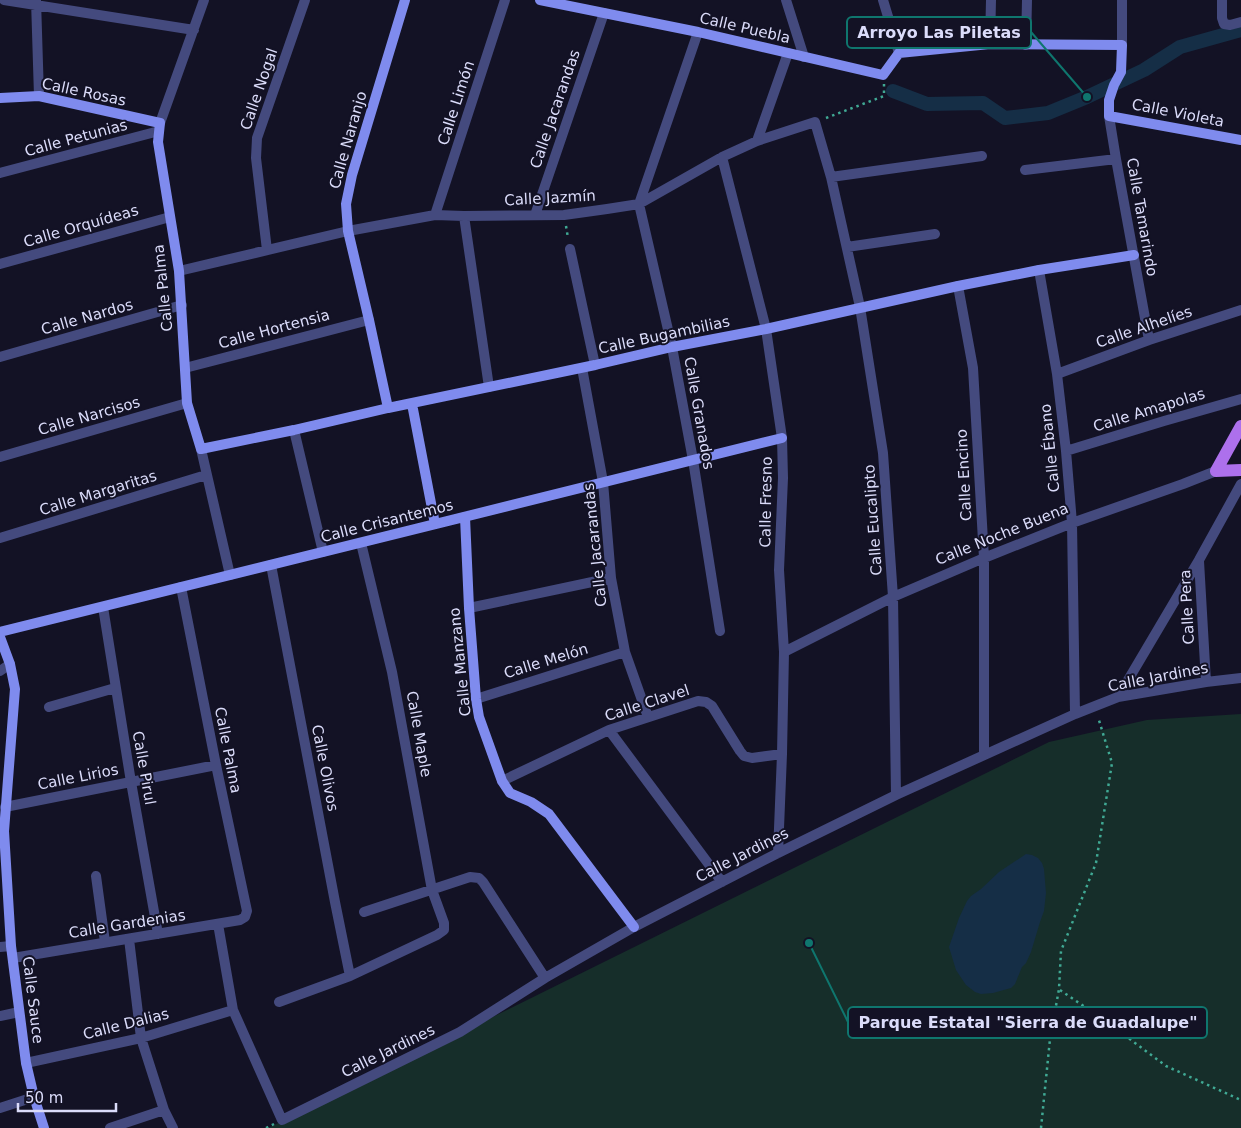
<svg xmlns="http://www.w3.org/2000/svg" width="1241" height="1128" font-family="'DejaVu Sans',sans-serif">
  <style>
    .green { fill: #162e2a }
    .water { fill: #152e46 }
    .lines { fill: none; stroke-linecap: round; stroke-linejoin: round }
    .canal { stroke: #152e46; stroke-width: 14 }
    .path { stroke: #40a994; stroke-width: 2.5; stroke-dasharray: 2.5 4; stroke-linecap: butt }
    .street { stroke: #444a7e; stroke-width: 10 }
    .secondary { stroke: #7f8bee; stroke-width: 10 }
    .primary { stroke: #ad70ec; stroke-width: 12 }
    .labels { text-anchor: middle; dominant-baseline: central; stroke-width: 4; stroke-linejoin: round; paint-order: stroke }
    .street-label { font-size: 15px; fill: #dbdcfa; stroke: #131225 }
    .leader { fill: none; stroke: #0f766e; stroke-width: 2 }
    .callout-dot { fill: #0f766e; stroke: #131225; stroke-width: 2 }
    .callout { fill: #131225; stroke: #0f766e; stroke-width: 2 }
    .callout-label { font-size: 16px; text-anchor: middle; font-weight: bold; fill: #dbdcfa }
  </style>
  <rect width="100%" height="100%" fill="#131225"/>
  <path class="green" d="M1241,714V1128H268L1049,742L1147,720Z"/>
  <path class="water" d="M1026,854L1032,855L1038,858L1042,863L1044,869L1046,893L1044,911L1040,922L1031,952L1026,963L1022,967L1015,984L1011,988L993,993L981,994L975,992L966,985L956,970L949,947L959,918L967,901L971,896L981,889L999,872Z"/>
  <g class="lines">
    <path class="canal" d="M893,91L927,104L983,103L1005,118L1048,113L1087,97L1144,70L1180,47L1241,30"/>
    <path class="path" d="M826,118L884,96V84
      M566,226L568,238
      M1060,990L1104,1020L1166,1066L1241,1100
      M266,1128L274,1124
      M1041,1128L1050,1039L1059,989L1061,951L1096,863L1112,763L1098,717"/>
    <path class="street" d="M4,0L194,30
      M36,0L39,96
      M786,0L804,57
      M883,0L899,53
      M1222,0V18L1224,24L1230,25L1241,22
      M698,32L639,204L672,347L693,460L720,631
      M990,44L991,0
      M1026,45L1027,0
      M1122,45V0
      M1109,116L1116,159L1149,340
      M160,123L204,0
      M757,141L788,53
      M722,157L766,329L782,438L783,478L779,570L784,652L782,754L778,853
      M1025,170L1116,159
      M0,173L159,131
      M831,177L982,156
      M435,215L505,0
      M535,215L604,13
      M464,216L489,387
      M847,247L935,234
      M570,249L595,365
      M267,250L256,158L257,138L305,0
      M0,264L170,217
      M1039,270L1057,374L1066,451L1072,523L1075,714
      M179,271L348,231L435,215L464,216L564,215L607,209L639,204L722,157L757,141L815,122L831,177L860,307L883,453L893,597L896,795
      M958,286L973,368L984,558V755
      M0,357L182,305
      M185,368L369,320
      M582,368L603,482L611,578L625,652L648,717
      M1057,374L1149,340L1241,310
      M294,430L323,552
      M201,449L230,575
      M1066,451L1164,421L1241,399
      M0,457L187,403
      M0,538L206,475
      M1199,561L1206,682
      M271,565L335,902L350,976
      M103,607L131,782L158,934
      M469,608L611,578
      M784,652L893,597L984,558L1072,523L1183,484L1216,471
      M0,671L10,664
      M1118,697L1199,560L1241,484
      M476,699L625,652
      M49,707L115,688
      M609,730L722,882
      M502,781L609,730L698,701L706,702L712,706L740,751L744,756L752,758L782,754
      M5,807L216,765
      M96,876L105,942
      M364,912L470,877L479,878L483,882L545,978
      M218,924L233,1010L282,1120L460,1032L545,978L634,927L778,853L896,795L1075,714L1118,697L1206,682L1241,678
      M129,939L141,1038L164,1110L173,1128
      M0,947L11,946
      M13,958L240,920L245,917L247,911L216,765L181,587
      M279,1002L350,976L437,935L444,930V923L432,890L392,672L361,543
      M0,1016L19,1012
      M26,1063L141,1038L233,1010
      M0,1108L34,1097
      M110,1128L164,1110"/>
    <path class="secondary" d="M540,0L698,32L883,75L899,53L990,44L1122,45L1121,72L1114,85L1109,100V116L1241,140
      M0,98L39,96L160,123L158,142L179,271L187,403L201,449L294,430L388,408L595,365L672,347L766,329L958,286L1039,270L1134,255
      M412,404L435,524
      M388,408L369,320L348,231L346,204L352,175L405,0
      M465,517L469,608L476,699L479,717L502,781L510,793L531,802L549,814L634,927
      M0,632L782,438
      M0,637L10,664L15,689L4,831L11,946L26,1063L34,1097L44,1128"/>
    <path class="primary" d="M1216,471L1241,426
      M1216,471L1241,470"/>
  </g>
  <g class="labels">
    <g class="street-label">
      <text transform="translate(745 28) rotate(13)">Calle Puebla</text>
      <text transform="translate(259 89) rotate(-71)">Calle Nogal</text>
      <text transform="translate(84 92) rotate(12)">Calle Rosas</text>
      <text transform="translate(456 103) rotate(-72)">Calle Limón</text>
      <text transform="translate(555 109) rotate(-71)">Calle Jacarandas</text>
      <text transform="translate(1178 113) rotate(11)">Calle Violeta</text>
      <text transform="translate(76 138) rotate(-15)">Calle Petunias</text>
      <text transform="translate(348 140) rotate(-74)">Calle Naranjo</text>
      <text transform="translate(550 198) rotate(-3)">Calle Jazmín</text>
      <text transform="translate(1142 217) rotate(80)">Calle Tamarindo</text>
      <text transform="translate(81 226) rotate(-16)">Calle Orquídeas</text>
      <text transform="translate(163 288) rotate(-96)">Calle Palma</text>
      <text transform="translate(87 317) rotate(-16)">Calle Nardos</text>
      <text transform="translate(1144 327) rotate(-19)">Calle Alhelíes</text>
      <text transform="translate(274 329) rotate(-15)">Calle Hortensia</text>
      <text transform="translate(664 335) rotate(-12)">Calle Bugambilias</text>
      <text transform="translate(1149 410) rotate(-17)">Calle Amapolas</text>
      <text transform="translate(699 413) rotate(80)">Calle Granados</text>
      <text transform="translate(89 416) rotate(-16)">Calle Narcisos</text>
      <text transform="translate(1050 448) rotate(-96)">Calle Ébano</text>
      <text transform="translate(964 475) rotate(-93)">Calle Encino</text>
      <text transform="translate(98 493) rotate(-17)">Calle Margaritas</text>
      <text transform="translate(766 502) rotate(-89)">Calle Fresno</text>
      <text transform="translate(873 520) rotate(-94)">Calle Eucalipto</text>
      <text transform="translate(387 521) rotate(-14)">Calle Crisantemos</text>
      <text transform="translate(1002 534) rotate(-22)">Calle Noche Buena</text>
      <text transform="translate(595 545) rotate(-96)">Calle Jacarandas</text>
      <text transform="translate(1187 607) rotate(-93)">Calle Pera</text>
      <text transform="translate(546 661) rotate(-17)">Calle Melón</text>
      <text transform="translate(460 662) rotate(-96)">Calle Manzano</text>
      <text transform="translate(1158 677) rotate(-11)">Calle Jardines</text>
      <text transform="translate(647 703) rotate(-18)">Calle Clavel</text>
      <text transform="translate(419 734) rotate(80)">Calle Maple</text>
      <text transform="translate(228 750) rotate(79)">Calle Palma</text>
      <text transform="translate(144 768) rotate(80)">Calle Pirul</text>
      <text transform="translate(325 768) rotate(79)">Calle Olivos</text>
      <text transform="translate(78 777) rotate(-11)">Calle Lirios</text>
      <text transform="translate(742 855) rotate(-27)">Calle Jardines</text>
      <text transform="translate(127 924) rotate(-9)">Calle Gardenias</text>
      <text transform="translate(33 1000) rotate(83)">Calle Sauce</text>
      <text transform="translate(126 1024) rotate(-14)">Calle Dalias</text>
      <text transform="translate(388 1051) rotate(-26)">Calle Jardines</text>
    </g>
  </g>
  <path class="leader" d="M1087 97L1031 32M809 943L848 1022"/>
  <g class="callout-dot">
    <circle cx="1087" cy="97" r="5"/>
    <circle cx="809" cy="943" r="5"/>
  </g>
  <g class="callout">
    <rect x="847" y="17" width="184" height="31" rx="5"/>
    <rect x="848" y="1007" width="359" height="31" rx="5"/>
  </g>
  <g class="callout-label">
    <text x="939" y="38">Arroyo Las Piletas</text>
    <text x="1028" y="1028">Parque Estatal "Sierra de Guadalupe"</text>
  </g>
  <path d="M18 1103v8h98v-8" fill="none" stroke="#dbdcfa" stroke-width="2.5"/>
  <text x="25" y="1103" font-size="15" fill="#dbdcfa" stroke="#131225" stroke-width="4" paint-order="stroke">50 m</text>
</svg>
